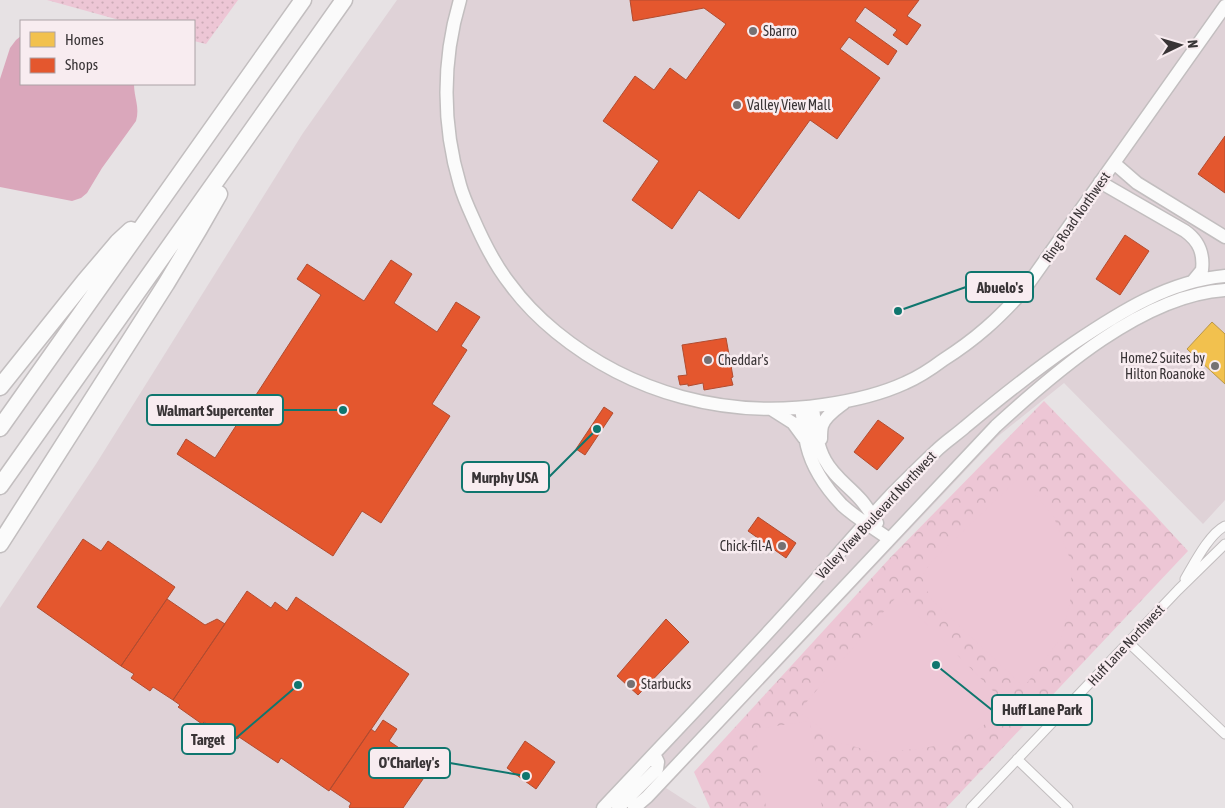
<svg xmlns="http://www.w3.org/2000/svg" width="1225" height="808" font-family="'Asap Condensed',sans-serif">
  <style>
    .built { fill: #dfd2d7 }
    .grass { fill: url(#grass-dots) }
    .forest { fill: url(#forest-crowns) }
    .pitch { fill: #edc6d5 }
    .water { fill: #daa7bb }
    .homes { fill: #f2c14e; stroke: #ba9747 }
    .shops { fill: #e4572e; stroke: #b14c30 }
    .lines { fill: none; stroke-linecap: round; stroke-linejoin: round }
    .street-casing { stroke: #c2bebf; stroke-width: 11 }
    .secondary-casing { stroke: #c2bebf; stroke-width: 15 }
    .highway-casing { stroke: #c2bebf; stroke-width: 19 }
    .street { stroke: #fbfbfb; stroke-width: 9 }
    .secondary { stroke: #fbfbfb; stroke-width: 12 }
    .highway { stroke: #fbfbfb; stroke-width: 16 }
    .poi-dot { fill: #767173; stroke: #f8ecf0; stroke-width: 2 }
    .labels { text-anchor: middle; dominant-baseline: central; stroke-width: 5; stroke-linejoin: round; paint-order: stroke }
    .poi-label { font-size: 14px; fill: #393436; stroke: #f8ecf0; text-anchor: start }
    .street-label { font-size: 14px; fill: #393436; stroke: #f8ecf0 }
    .leader { fill: none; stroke: #0f766e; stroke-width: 2 }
    .callout-dot { fill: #0f766e; stroke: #f8ecf0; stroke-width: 2 }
    .callout { fill: #f8ecf0; stroke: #0f766e; stroke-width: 2 }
    .callout-label { font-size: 15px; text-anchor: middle; font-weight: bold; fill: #393436 }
  </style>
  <defs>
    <pattern id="grass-dots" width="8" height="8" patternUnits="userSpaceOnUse" patternTransform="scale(1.25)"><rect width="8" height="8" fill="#edc6d5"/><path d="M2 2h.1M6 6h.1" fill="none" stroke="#ccabb7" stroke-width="1.8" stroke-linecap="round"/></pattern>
    <pattern id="forest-crowns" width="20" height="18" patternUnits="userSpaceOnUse" patternTransform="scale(1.25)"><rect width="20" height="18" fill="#edc6d5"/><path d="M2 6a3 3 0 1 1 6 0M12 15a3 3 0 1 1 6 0" fill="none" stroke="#ccabb7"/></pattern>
  </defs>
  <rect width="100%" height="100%" fill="#e7e2e4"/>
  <path class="built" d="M397,0H1225V500L1203,524L1064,383L997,437L666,788L697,808H0V608L96,464L303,133Z"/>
  <path class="grass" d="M47,0H238L206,44L194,41V21H123Z"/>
  <path class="forest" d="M1044,401L1152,512L1188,551L946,808H710L694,772L890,558Z"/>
  <path class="pitch" d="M1020,477L1053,515L1072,564L1070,604L1061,638L1024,687L932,600L926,589L923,575L930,563Z
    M898,595L1005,703L983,726L952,743L917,749L874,752L838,742L799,711Z
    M810,721L822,808H766L755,729Z"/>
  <path class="water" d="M21,36V84H134C134,98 140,107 136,121L102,168L87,193L81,198L72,201L0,187V79L10,48L16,40Z"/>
  <path class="homes" d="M1212,322L1225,334V384L1187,349Z"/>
  <path class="shops" d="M630,0H919L907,16L921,25L907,45L893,35L897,30L865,7L855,21L897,51L888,65L849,37L840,49L880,78L837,139L810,120L739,219L699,190L672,229L632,200L659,161L603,121L635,76L654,90L670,68L686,80L726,24L704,8L633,21Z
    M1225,136V193L1198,174Z
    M1125,235L1149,251L1120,295L1096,279Z
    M391,260L412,274L394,303L437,332L456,302L480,317L461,346L467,350L432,404L450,416L381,523L362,511L333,556L177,454L186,439L215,458L321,295L297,279L307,264L364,301Z
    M726,338L733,377L731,378L733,385L704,390L703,383L688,386V384L680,385L678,376L687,375L682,345Z
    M604,407L613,413L585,455L576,449Z
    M878,420L904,438L877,470L854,452Z
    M758,517L796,543L786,558L748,531Z
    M83,539L101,551L108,541L175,587L121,666L37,607Z
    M247,591L271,608L275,602L287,611L296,597L409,674L329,791L281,758L278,763L239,737L238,739L219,726L217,730L204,722L202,724L178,707L180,705L173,700Z
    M167,599L205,625L217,619L225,624L173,700L153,687L150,691L131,678L134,674L121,666Z
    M666,619L689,642L638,695L617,676Z
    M383,720L397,729L389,741L430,769L403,808H350L349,807L351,803L330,789L371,729L375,732Z
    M525,741L555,762L536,789L507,768Z"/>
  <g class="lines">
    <g class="street-casing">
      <path id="street" d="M1185,579C1194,564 1209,534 1225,526
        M1129,643L1225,734
        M1017,759L1068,808
        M971,808L1178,590L1225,544"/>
    </g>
    <g class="secondary-casing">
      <path id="secondary" d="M460,0C442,60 442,125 460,185C463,196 468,207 473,218C483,241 494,264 510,284C523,302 539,318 556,332C632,394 727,419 823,405C851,401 879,395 905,383C919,377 931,369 943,360C976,339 998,319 1024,290L1225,6
        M1114,163L1137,183L1225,237
        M1100,182L1185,231C1199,241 1204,253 1202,270L1193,281
        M813,407C815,424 816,444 825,460C834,477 849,486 861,500C867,507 872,515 877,523
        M801,408C803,420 804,434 807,446C812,467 827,489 842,505C856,518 874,528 889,539
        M771,409L793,423L804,438
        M821,439C821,435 821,430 822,426C825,416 836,409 844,403
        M603,808C663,744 724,681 783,616C821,575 856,532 894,492C908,478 922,464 936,451C945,442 956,435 965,427C1001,397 1036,369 1074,343C1120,312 1169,281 1225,276
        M618,808L657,769L658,762L654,754
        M634,808L647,797L996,426C1055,372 1143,295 1225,290"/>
    </g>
    <g class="highway-casing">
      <path id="highway" d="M0,387L84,282L118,242L131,230
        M0,428L303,0
        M0,486L344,0
        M0,544L166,284L199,229L219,194"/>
    </g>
    <use href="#street" class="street"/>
    <use href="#secondary" class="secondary"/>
    <use href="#highway" class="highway"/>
  </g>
  <g class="poi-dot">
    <circle cx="753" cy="31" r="5"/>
    <circle cx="737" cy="105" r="5"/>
    <circle cx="708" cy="360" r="5"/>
    <circle cx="1215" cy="366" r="5"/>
    <circle cx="782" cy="546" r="5"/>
    <circle cx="631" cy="684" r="5"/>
  </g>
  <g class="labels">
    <g class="poi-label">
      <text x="763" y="31">Sbarro</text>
      <text x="747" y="105">Valley View Mall</text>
      <text x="1205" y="358" text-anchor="end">Home2 Suites by<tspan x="1205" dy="16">Hilton Roanoke</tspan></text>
      <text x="718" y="360">Cheddar's</text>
      <text x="772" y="546" text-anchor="end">Chick-fil-A</text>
      <text x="641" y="684">Starbucks</text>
    </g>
    <g class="street-label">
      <text transform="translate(1076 217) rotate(-55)">Ring Road Northwest</text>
      <text transform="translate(876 515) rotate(-47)">Valley View Boulevard Northwest</text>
      <text transform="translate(1126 645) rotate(-47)">Huff Lane Northwest</text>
    </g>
  </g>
  <path class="leader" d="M898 311L966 287M343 410L283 410M597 429L549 477M936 665L992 710M298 685L235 739M526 776L450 763"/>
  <g class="callout-dot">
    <circle cx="898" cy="311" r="5"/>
    <circle cx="343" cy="410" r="5"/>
    <circle cx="597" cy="429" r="5"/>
    <circle cx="936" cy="665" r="5"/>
    <circle cx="298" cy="685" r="5"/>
    <circle cx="526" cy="776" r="5"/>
  </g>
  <g class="callout">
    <rect x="966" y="272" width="67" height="30" rx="5"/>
    <rect x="147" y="395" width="136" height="30" rx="5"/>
    <rect x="462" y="462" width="87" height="30" rx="5"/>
    <rect x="992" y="695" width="100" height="30" rx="5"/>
    <rect x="182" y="724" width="53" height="30" rx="5"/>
    <rect x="369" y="748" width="81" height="30" rx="5"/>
  </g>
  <g class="callout-label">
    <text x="1000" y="293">Abuelo's</text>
    <text x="215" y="416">Walmart Supercenter</text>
    <text x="505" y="483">Murphy USA</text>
    <text x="1042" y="715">Huff Lane Park</text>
    <text x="208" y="745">Target</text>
    <text x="409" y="768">O'Charley's</text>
  </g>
  <rect x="20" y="20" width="175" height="65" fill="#f8ecf0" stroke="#aca2a6"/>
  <rect x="30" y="32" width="25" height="15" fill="#f2c14e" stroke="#aca2a6"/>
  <text x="65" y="45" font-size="15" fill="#393436">Homes</text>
  <rect x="30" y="58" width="25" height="15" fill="#e4572e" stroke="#aca2a6"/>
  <text x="65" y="70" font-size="15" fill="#393436">Shops</text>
  <g transform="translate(1180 45) rotate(85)" stroke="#f8ecf0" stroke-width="4" paint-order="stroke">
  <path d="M0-4L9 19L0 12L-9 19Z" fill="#393436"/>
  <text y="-8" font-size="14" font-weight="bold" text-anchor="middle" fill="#393436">N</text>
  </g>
</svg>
